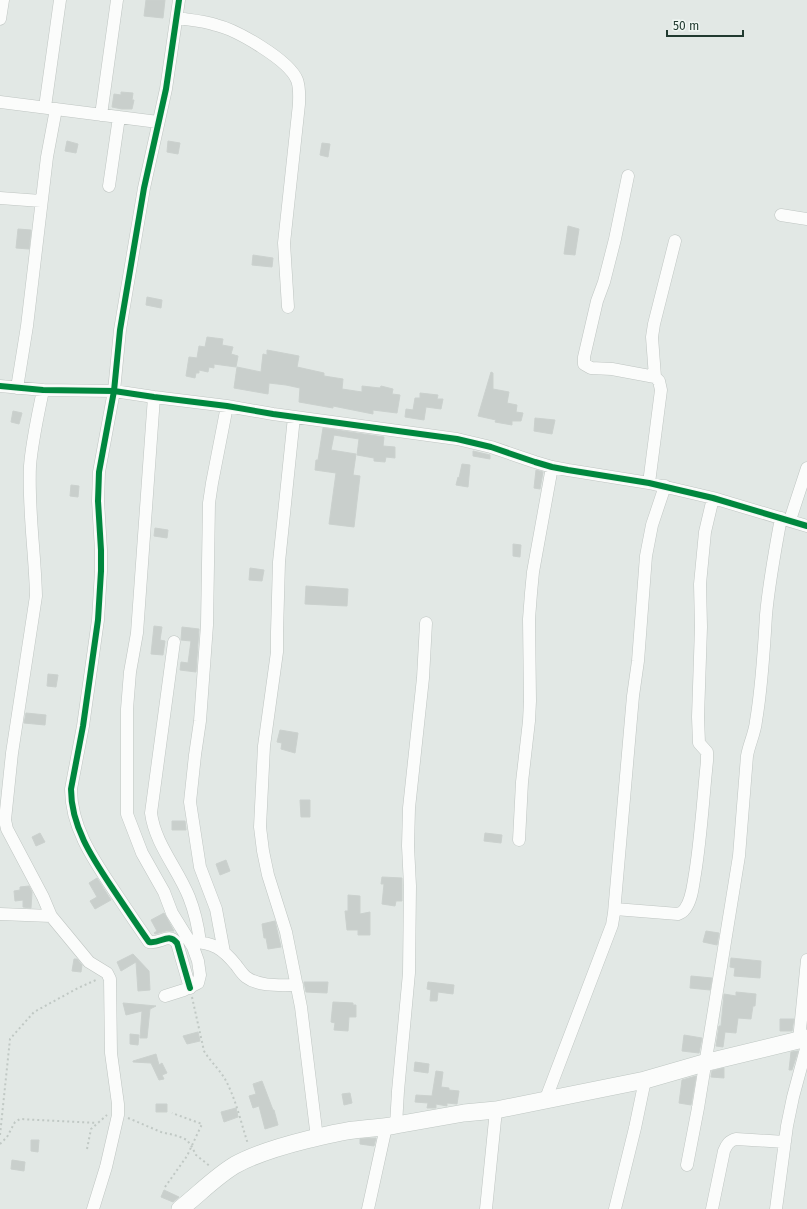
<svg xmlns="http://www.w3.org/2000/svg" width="807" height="1209" font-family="'Fira Sans',sans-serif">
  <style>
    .building { fill: #c9cfcc; stroke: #cbd1ce }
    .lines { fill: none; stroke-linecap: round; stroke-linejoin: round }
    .street-casing { stroke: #bfc5c2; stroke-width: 13 }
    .secondary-casing { stroke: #bec6c2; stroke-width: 18 }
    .path { stroke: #c0c8c4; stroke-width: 2; stroke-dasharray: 2 3; stroke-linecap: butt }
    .street { stroke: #fbfcfb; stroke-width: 12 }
    .secondary { stroke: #fbfcfb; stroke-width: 17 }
    .cycleway-casing { stroke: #f0f7f3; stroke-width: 8 }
    .cycleway { stroke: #00873e; stroke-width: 6 }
  </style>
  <rect width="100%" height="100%" fill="#e2e8e5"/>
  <path class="building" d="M146,0H165L163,18L144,16Z
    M121,92L133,93L132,100H134L132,109H122L112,107L114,94L121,95Z
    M67,141L78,144L76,153L65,151Z
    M168,141L180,143L178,154L167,152Z
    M322,143L330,144L328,157L320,155Z
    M568,226L579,229L575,255L564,254Z
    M18,229L31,230L29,249L16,248Z
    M253,255L273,258L272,267L252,265Z
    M147,297L162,300L161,308L146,305Z
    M207,337L223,339L222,345L233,347L231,354L238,356L236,367L214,364V368L209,367L208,372L199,370V373H196L195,378L186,376L189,357L197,358L199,346L205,347Z
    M267,350L299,356L297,367L324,373V376L343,379L342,389L362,392V386L380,388L381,386L393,389L392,394L400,395L397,413L373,410V414L333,406V408L299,402L300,388L286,385L269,383L268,394L234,388L237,367L261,372L263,354L267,355Z
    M491,372L493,373V389L509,392L507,403L517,405L516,412L523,413L521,421H512V425L495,422L496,420L478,416Z
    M420,393L438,395L437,399H443L441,409L426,407L424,420L405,417L406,409L413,410L415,398H420Z
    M13,411L22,413L19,424L11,422Z
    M535,418L555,420L552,434L534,431Z
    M323,428L384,437L383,446L395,447V458L386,457L385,462L374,461V458L357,455L359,439L334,435L331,450L356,454L353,475L360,476L354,527L329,524L336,473L315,470L316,460H318Z
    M473,451L490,455V459L473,456Z
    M462,464L470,465L468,487L456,485L458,477L459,478Z
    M536,470L543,472L540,489L534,488Z
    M71,485L79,486L78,497L70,496Z
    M155,528L168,530L167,538L154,536Z
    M513,544L521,545L520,557L513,556Z
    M250,568L264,570L262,581L249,580Z
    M306,586L348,589L347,606L305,604Z
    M154,626L162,627L160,640L165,641L163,655L151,654Z
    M182,627L199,629L196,672L180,670L181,662L188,663L191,641L181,640Z
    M48,674L58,675L56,687L47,686Z
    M26,713L46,715L45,725L24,723Z
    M280,730L298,733L295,753L281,749L282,743L277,742Z
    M300,800H310V817H301Z
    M172,821H185L186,830H172Z
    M40,833L45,842L36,846L32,837Z
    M485,833L502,835L501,843L484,841Z
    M226,860L230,871L220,875L216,864Z
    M382,877L402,878V901H396L395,906L382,904L384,884H381Z
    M97,878L111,900L95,909L90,901L97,897L89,883Z
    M29,886L32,892L31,908L23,907V900L15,901L14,891L20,890V887Z
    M348,895L360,896V914L370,912V935H358V930H347L345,911H348Z
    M164,913L174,931H166L155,934L154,933L157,931L151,920Z
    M275,921L281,947L268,949L266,938H264L262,924Z
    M706,931L719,933L717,945L703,942Z
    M133,954L149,971L150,990L138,991L136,962L121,971L117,962Z
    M731,958L761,961L760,978L734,976L735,968L730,967Z
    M74,959H77L82,965L81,972L72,971Z
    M691,976L712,978L710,990L690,988Z
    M304,982H328L327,993L306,992Z
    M428,982L454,985L453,994L438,992L437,1001H430L431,990L427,989Z
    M736,992L756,994L755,1006H753L751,1019L738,1018L736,1033L725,1032L723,1047L716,1046L719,1026H721L724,994L736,996Z
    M333,1002L353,1003V1005H356V1017H349L348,1031L334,1030L335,1023L331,1022Z
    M123,1003L156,1006L150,1009L147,1038H140L142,1011L126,1015Z
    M780,1019H794L792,1031H780Z
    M198,1032L200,1041L187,1044L183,1036Z
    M130,1034L139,1035L138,1045L130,1044Z
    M684,1035L702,1038L699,1053L682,1051Z
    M798,1051L792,1070H789L791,1052Z
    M156,1054L159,1065L162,1063L167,1073L162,1075L164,1079L159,1080L151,1063L133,1062V1061Z
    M415,1062L429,1064L428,1073L414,1071Z
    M724,1068V1078L711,1077L712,1071Z
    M436,1071L443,1072L441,1087L449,1088V1090L459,1091L457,1104L447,1103V1106L436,1104V1108H427L428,1103L415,1102L416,1095L432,1096Z
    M696,1076L691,1105L679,1103L682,1080Z
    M262,1081L273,1110H274L278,1125L265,1129L259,1106L253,1108L249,1096L256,1094L253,1084Z
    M350,1093L352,1103L344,1105L342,1094Z
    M156,1104H167V1112H156Z
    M236,1108L238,1117L224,1122L221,1112Z
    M376,1138L374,1146L360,1144V1139Z
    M31,1140H39L38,1152L31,1151Z
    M12,1160L25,1162L24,1171L11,1169Z
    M164,1190L179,1197L173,1202L161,1197Z"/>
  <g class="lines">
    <g class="street-casing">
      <path id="street" d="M179,0L166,89L144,188L120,330L114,391L99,472L98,501L101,550V571L98,620L83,726L71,789C71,827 93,859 113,889C125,907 137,925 149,942C161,944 168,932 177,943L190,988
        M177,18C190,20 204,21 216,25C237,30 289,60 297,80C300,88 299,96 299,104L284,243L288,307
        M0,19L3,0
        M0,102L158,122
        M45,107L60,0
        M101,115L117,0
        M628,176L615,239L604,282L597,301L584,357V364L591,368L612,369L655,377L659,381L661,390L649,483
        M109,186L119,117
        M0,198L41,201
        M781,215L807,219
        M655,377L652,337L654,324L675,241
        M0,386L43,390L114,391L154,397L227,406L273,414L457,439L491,447L535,462L552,467L568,470L649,483L713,498L807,526
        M17,388L27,326L47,157L56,109
        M43,390C38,415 32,441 30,466C28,510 35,552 36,596L12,753L5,820L7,829L43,897L51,916
        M154,397L137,633L130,672L127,709V814L142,853L164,892L172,913L193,947L198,961L200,975L198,983L184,990L165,996
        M294,417L279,562L277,632V652L264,746L260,827L263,851L268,875L286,932L301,1007L317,1138
        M790,520L807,468
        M174,642L151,813C155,844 178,869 189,897C195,912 198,926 200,942
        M519,840L522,782L529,721L530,701L529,619L531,593L533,572L552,467
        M615,909L678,914C681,913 683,912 685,909C692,900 693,885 695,874C701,837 703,799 707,761V752L699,743L698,717L701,627L700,584L705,532L713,498
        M0,914L51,916L89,962L107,973L110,979L111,1053L118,1104V1115L106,1167L93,1209
        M192,942C213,942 223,949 236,965C239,969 242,974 246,977C259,987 281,985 297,985
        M224,952L216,909L200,867L190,802L195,755L200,721L207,625L209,503L212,483L227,406
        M799,1040L807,960
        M545,1101L612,925L614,913L633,696L638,661L646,556L652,525L665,486
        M396,1125L398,1091L409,973L410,886L408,846L409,808L423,678L426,623
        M687,1165L698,1108L739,856L747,756C749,744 755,733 756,721C762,686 764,650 766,615C769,582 775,550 781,518
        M368,1209L386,1127
        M486,1209L496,1110
        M615,1209L635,1128L645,1080
        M712,1209L724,1151C727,1144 729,1141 736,1139L785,1142
        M776,1209L787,1126L793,1097L807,1045"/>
    </g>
    <g class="secondary-casing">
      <path id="secondary" d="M180,1209C198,1195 215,1177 235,1165C257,1153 282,1146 306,1140C322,1136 338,1132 354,1130C368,1128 382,1128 396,1125L464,1113L496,1110L645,1080L704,1063L807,1038"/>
    </g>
    <path class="path" d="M192,997L204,1051C210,1061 219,1069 225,1079C236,1099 241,1123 248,1144
      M128,1118L161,1132L178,1136L187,1140L192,1147L196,1155L211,1167
      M0,1135L10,1039L34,1012L78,988L96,980
      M0,1144L7,1137L15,1122L20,1119L97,1123
      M87,1149L91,1129L107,1115
      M165,1187L187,1156L202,1124L172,1113"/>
    <use href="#street" class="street"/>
    <use href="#secondary" class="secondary"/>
    <g class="cycleway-casing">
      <path id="cycleway" d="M179,0L166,89L144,188L120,330L114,391L99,472L98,501L101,550V571L98,620L83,726L71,789C71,827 93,859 113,889C125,907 137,925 149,942C161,944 168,932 177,943L190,988
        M0,386L43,390L114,391L154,397L227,406L273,414L457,439L491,447L535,462L552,467L568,470L649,483L713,498L807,526"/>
    </g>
    <use href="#cycleway" class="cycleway"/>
  </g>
  <path d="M667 30v6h76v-6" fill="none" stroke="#213a30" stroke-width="2"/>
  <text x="673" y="30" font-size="12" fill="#213a30" stroke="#f0f7f3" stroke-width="3" paint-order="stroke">50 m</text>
</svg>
